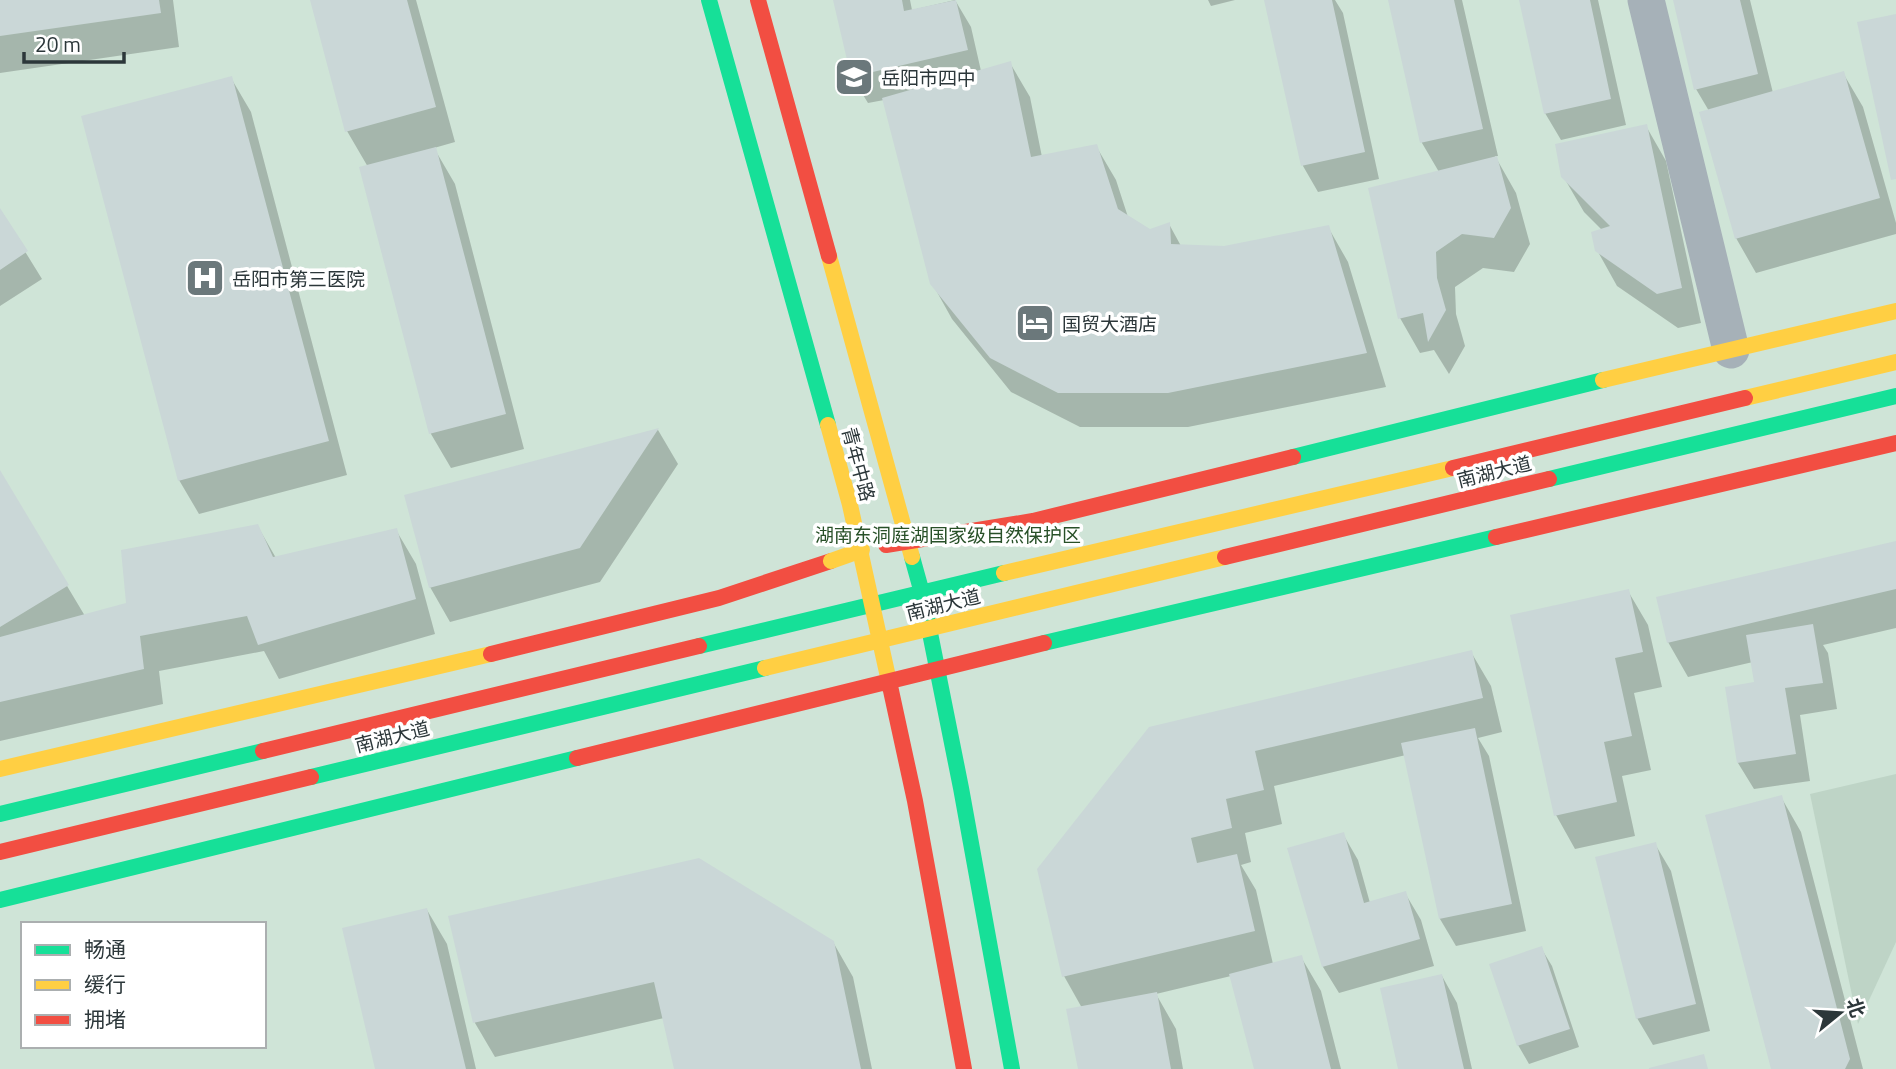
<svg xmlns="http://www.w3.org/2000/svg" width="1896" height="1069" font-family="'Titillium Web','Noto Sans SC',sans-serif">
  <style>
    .green { fill: #cfe4d7; fill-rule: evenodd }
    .forest { fill: #bed4c6 }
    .shadow { fill: #0003 }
    .building { fill: #cad7d7 }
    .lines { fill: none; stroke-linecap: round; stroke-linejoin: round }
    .street { stroke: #a6b1b8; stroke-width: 37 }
    .fast { stroke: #16e098; stroke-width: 16 }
    .slow { stroke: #ffcf43; stroke-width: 16 }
    .jam { stroke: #f24e42; stroke-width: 16 }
    .slow-bridge { stroke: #ffcf43; stroke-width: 16 }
    .labels { text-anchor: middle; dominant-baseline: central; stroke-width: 7; stroke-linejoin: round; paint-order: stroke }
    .poi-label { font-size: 19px; fill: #2c373a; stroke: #fff; text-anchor: start }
    .street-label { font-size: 19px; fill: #2c373a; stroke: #fff }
    .park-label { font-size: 19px; fill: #285028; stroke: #fff }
  </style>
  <rect width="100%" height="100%" fill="#e0f0f4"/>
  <path class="green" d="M0,0H1896V1069H0ZM23,924H264V1046H23Z"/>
  <path class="forest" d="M1896,774V942L1858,1024L1810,794Z"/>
  <path class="shadow" d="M0,0H173L179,47L0,73Z
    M312,0H416L455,142L434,148L455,184L524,449L451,468L431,434L361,168L368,167L347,131Z
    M834,0H910L912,10L955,0L971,27L981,71L1010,63L1030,97L1042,157L1096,146L1116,180L1128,217L1150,231L1169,224L1181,246L1224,247L1328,227L1348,262L1386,387L1188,427H1080L1011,392L952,319L932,283L884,100L868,103L852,77Z
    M1208,0H1235L1211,6Z
    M1266,0H1335L1343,13L1379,179L1318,192L1303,166Z
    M1389,0H1462L1498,156H1495L1516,193L1530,244L1514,272L1483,268L1455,287L1456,314L1465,346L1449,374L1434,350L1420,353L1400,318L1439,172L1422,143Z
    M1521,0H1598L1626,125L1561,140L1545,113Z
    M1674,0H1750L1773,93L1843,73L1863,107L1896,223V234L1756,273L1736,238L1709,111L1696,89Z
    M231,78L251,112L347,475L199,514L179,480Z
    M1646,126L1666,161L1701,323L1678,328L1617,286L1597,250L1602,230L1584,212L1563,176Z
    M0,211L42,279L0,306Z
    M658,430L678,464L600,582L450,622L430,587L406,496Z
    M0,474L85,616L128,604L257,525L276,558L396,530L416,564L435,634L279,679L264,651L159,671L163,704L0,741Z
    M1896,542V628L1823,645L1828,653L1837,709L1800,715L1810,781L1754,789L1738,763L1756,683L1753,662L1688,677L1668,642Z
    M1628,591L1648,625L1662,687L1634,693L1651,770L1622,776L1635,836L1575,849L1556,815Z
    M1471,652L1491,686L1502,732L1478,738L1489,756L1526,931L1456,946L1440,919L1406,755L1274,786L1282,824L1245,833L1251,862L1241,865L1256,890L1273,964L1301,957L1321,991L1341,1069H1256L1231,976L1156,994L1176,1029L1183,1069H1079L1082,1008L1064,976L1150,728Z
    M1781,797L1801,832L1863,1069H1773Z
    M1343,834L1358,860L1370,903L1405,893L1421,920L1434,966L1339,993L1323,967Z
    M1655,844L1671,871L1710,1031L1653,1045L1637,1018Z
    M427,910L447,944L476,1069H377Z
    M451,918L833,942L853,977L872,1069H675L664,1018L495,1057L475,1023Z
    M1541,948L1552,966L1579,1047L1529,1064L1518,1045Z
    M1442,976L1457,1003L1472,1069H1400Z"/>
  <path class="building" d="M0,0H159L161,13L0,36Z
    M310,0H407L436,107L345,132Z
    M833,0H902L904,11L956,0L968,50L851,77Z
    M1264,0H1332L1365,152L1301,166Z
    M1388,0H1454L1483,129L1420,143Z
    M1519,0H1590L1611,99L1544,114Z
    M1673,0H1740L1758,74L1694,90Z
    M1896,14V179L1891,180L1857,22Z
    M1011,61L1031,157L1097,144L1118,209L1150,229L1170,222L1171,244L1224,246L1329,225L1367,353L1168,393H1058L990,358L930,284L882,98Z
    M1844,71L1880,198L1735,239L1699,112Z
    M232,76L329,441L178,481L81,116Z
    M1647,124L1682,288L1657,294L1595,251L1591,232L1610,226L1561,177L1555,144Z
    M436,147L506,414L429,434L359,167Z
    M1497,156L1511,208L1494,238L1462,234L1436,252L1437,278L1446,310L1428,342L1423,313L1398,319L1368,188Z
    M0,208L28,251L0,270Z
    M659,428L580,548L429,588L404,495Z
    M0,470L69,585L0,627Z
    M258,524L273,557L397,528L416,599L258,645L247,616L140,636L144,669L0,702V637L126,603L121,550Z
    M1896,541V589L1667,643L1656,597Z
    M1629,589L1643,652L1615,658L1632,736L1604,742L1617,802L1554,816L1510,615Z
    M1813,624L1823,683L1785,688L1796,754L1737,763L1725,687L1754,682L1746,635Z
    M1472,650L1483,698L1255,751L1264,790L1226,799L1232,828L1191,838L1197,863L1237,854L1255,931L1062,977L1037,869L1149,727Z
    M1475,728L1512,904L1439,919L1401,743Z
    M1782,795L1850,1059L1845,1069H1771L1705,815Z
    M1344,832L1364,903L1406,891L1420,939L1322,967L1287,848Z
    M1656,842L1696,1004L1636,1019L1595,857Z
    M699,858L834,941L861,1069H674L654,982L473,1023L448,916Z
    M427,908L466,1069H375L342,928Z
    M1542,946L1570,1029L1517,1046L1489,964Z
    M1302,955L1331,1069H1254L1229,974Z
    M1442,974L1464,1069H1398L1380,988Z
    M1157,992L1171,1069H1078L1066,1009Z
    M1704,1054L1708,1069H1649V1068Z"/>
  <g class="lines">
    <path class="street" d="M1646,0L1731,350"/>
    <path class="fast" d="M709,0L828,425
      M1293,457L1603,380
      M1549,479L1896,396
      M912,557L922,593L961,788L1012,1069
      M1044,643L1496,537
      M699,646L1004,573
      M311,777L765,668
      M0,814L263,751
      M0,900L577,758"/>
    <path class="slow" d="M829,256L912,557
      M1603,380L1896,311
      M1745,398L1896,362
      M828,425L850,505L890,686
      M1004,573L1453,468
      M765,668L1225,557
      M0,769L491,654"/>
    <path class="jam" d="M758,0L829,256
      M1453,468L1745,398
      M1496,537L1896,443
      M886,545L1033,521L1293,457
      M1225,557L1549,479
      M491,654L719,598L831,561
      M890,686L915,801L964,1069
      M263,751L699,646
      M577,758L1044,643
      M0,852L311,777"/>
    <path class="slow-bridge" d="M831,561L862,550"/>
  </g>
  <defs>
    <g id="school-square" transform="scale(2.0125)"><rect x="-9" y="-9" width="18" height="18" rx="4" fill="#6b787b" stroke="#fff"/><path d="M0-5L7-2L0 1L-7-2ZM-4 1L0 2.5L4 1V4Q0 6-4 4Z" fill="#fff"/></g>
    <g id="hospital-square" transform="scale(2.0125)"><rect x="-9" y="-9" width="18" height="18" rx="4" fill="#6b787b" stroke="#fff"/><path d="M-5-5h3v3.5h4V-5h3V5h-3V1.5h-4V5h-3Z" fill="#fff"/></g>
    <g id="hotel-square" transform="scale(2.0125)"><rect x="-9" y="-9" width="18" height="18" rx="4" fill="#6b787b" stroke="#fff"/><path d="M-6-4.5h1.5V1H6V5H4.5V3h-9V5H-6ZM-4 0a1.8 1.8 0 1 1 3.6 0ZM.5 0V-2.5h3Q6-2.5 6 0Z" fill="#fff"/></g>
  </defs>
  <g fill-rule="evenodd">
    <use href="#school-square" x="854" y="77"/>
    <use href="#hospital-square" x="205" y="278"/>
    <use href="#hotel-square" x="1035" y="323"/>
  </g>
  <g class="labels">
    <g class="poi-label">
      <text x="881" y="77">岳阳市四中</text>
      <text x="232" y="278">岳阳市第三医院</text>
      <text x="1062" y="323">国贸大酒店</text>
    </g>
    <g class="street-label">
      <text transform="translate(859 464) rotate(75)">青年中路</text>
      <text transform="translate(1494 471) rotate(-14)">南湖大道</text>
      <text transform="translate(943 604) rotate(-14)">南湖大道</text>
      <text transform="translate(392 736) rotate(-14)">南湖大道</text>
    </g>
    <g class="park-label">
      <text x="948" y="534">湖南东洞庭湖国家级自然保护区</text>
    </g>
  </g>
  <rect x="21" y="922" width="245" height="126" fill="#ffffff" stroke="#abafb0" stroke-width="2"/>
  <rect x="35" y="945" width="35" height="10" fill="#16e098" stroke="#abafb0" stroke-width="2"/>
  <text x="84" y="957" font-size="21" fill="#2c373a">畅通</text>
  <rect x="35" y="980" width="35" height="10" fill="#ffcf43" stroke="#abafb0" stroke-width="2"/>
  <text x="84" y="992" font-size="21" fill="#2c373a">缓行</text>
  <rect x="35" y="1015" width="35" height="10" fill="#f24e42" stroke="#abafb0" stroke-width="2"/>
  <text x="84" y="1027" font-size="21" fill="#2c373a">拥堵</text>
  <g transform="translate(1840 1013) rotate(72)" stroke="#ffffff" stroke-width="5" paint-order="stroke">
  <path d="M0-5L12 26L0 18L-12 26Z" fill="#2c373a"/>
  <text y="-10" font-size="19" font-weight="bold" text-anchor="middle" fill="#2c373a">北</text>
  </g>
  <path d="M24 52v10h100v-10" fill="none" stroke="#2c373a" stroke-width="3.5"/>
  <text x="35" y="52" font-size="21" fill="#2c373a" stroke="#ffffff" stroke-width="5" paint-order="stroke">20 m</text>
</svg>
